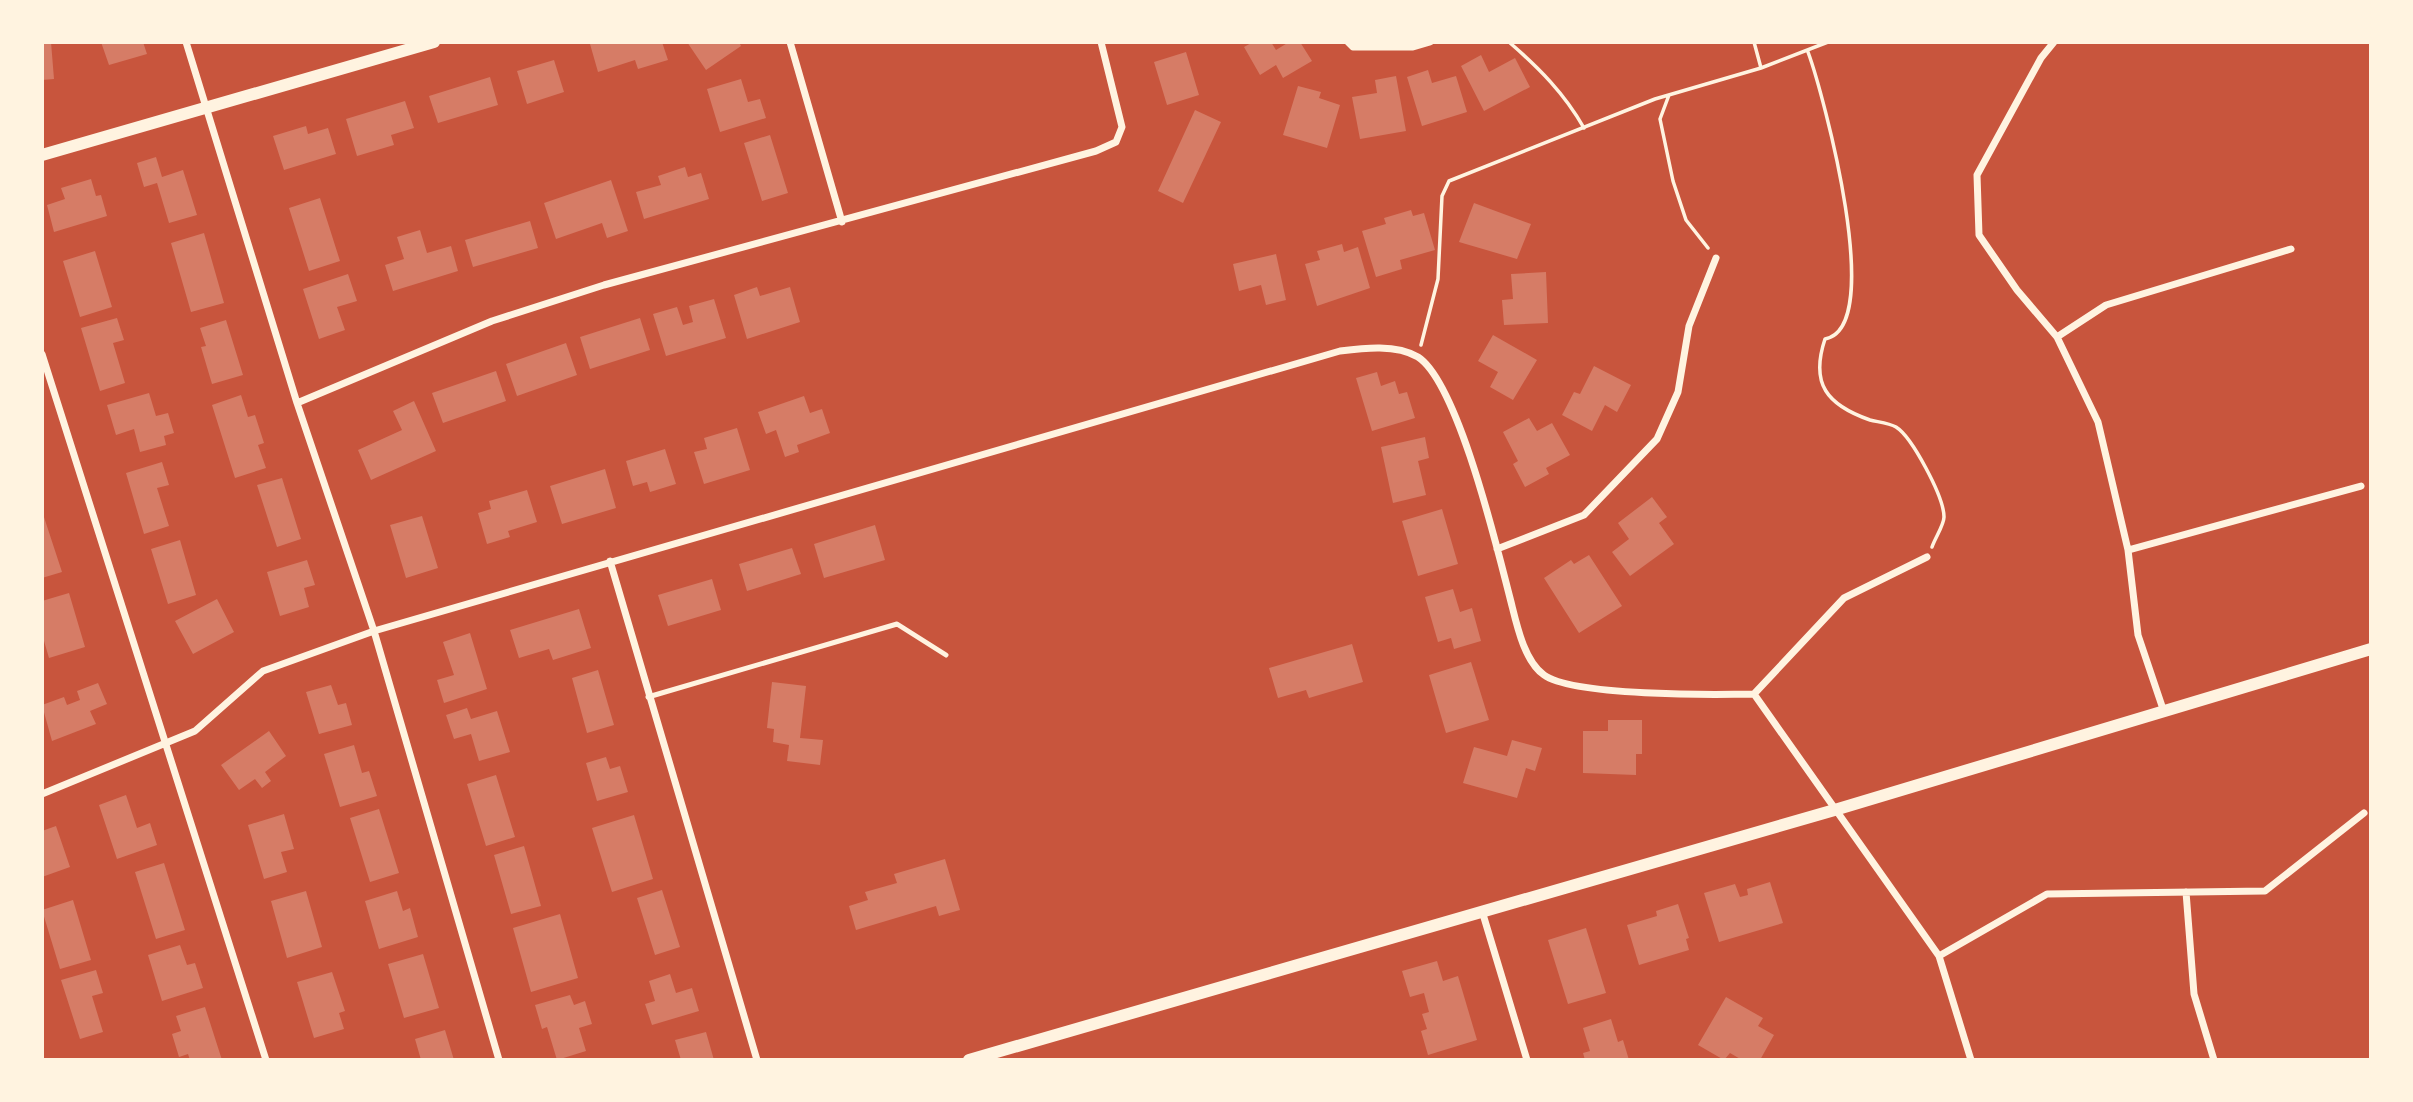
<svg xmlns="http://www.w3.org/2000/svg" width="2413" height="1102" font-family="Lato,sans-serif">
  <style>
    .building { fill: #d67c66 }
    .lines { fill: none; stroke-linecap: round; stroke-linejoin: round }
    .path { stroke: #fff3e0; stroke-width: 3.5 }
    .service { stroke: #fff3e0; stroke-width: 5 }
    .minor { stroke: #fff3e0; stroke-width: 7 }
    .tertiary { stroke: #fff3e0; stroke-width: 12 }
  </style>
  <rect width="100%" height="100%" fill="#c8553d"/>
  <path class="building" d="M42,42H51L54,79L42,80Z
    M101,42H143L147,54L109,65Z
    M597,42H662L668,60L638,69L635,60L598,72L590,44Z
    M687,42H739L741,46L706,70Z
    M1253,42H1271L1276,50L1289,42H1300L1312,61L1283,78L1276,65L1260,75L1244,47Z
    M1186,52L1199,95L1167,105L1154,62Z
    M1481,55L1489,72L1515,58L1530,87L1484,111L1461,66Z
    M554,60L564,92L527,104L517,71Z
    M1428,70L1432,83L1456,76L1467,112L1422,126L1407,77Z
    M1396,76L1406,131L1360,139L1352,97L1377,93L1375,80Z
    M490,77L498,105L438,123L429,96Z
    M741,79L748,102L760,99L766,118L720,132L707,89Z
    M1298,86L1321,92L1319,98L1340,105L1327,148L1283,135Z
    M405,101L414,128L391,135L394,145L357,156L346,119Z
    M1195,110L1221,122L1183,203L1158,191Z
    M306,126L308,134L328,128L336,154L284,170L273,136Z
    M770,135L788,193L762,201L744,143Z
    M156,157L162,177L183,170L197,215L169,223L157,183L144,187L137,163Z
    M685,167L688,177L701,173L709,199L644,219L636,192L661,185L658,176Z
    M91,179L96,196L101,195L107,216L54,232L47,205L65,199L61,188Z
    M611,180L628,231L607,238L602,223L556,239L544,203Z
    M320,198L340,261L309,271L289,208Z
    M1474,203L1531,224L1517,259L1459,242Z
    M1411,210L1413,216L1424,213L1435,250L1400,260L1402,269L1376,277L1362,231L1386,224L1384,218Z
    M530,221L538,248L473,267L465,240Z
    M420,230L427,253L451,246L458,271L393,291L385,265L404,259L397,237Z
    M204,233L224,303L191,312L171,243Z
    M1342,244L1344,252L1358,247L1370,288L1317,306L1305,264L1320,260L1317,251Z
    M95,251L112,307L80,317L63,261Z
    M1276,254L1286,300L1266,305L1261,285L1239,291L1233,264Z
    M1546,272L1548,323L1504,325L1502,300L1513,299L1511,274Z
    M348,274L357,301L337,307L345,330L319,339L303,289Z
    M757,287L760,296L790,287L800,322L747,339L734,295Z
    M714,299L726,338L666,356L653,314L677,307L683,325L693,322L689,306Z
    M117,318L124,340L113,343L125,383L100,391L81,328Z
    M640,318L650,350L590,369L580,337Z
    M226,320L243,375L212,384L201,347L206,346L200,328Z
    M1493,335L1537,360L1513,400L1490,387L1498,372L1478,361Z
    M566,343L577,375L517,396L506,364Z
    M1594,366L1631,385L1617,412L1605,405L1592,431L1562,415L1574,392L1580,394Z
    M496,371L506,401L443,423L432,393Z
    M1377,372L1381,386L1395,381L1399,394L1407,392L1415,418L1372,431L1356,378Z
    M149,393L156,416L168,413L174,433L164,436L166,445L140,452L134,429L116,435L107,405Z
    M241,395L248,417L255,415L264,443L258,445L266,468L235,478L212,405Z
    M804,396L810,413L822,409L830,433L797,445L799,452L785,457L776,430L766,434L758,412Z
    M414,401L436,451L371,480L358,450L402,430L393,411Z
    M1529,418L1537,431L1552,423L1570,455L1546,468L1549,474L1525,487L1513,464L1518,461L1503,432Z
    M737,428L750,470L704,484L694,452L707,449L704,438Z
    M1425,437L1429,458L1418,461L1426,495L1393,503L1381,447Z
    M665,449L676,484L650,492L647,482L633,486L626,461Z
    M162,462L169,485L157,488L169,526L144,534L126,473Z
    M605,469L616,508L562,524L550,486Z
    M282,478L301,539L277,547L257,485Z
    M527,490L537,522L508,531L510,537L487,544L478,513L491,509L489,501Z
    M1652,497L1667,517L1659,523L1674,544L1630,576L1612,552L1629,539L1618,523Z
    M1442,509L1458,564L1418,576L1402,521Z
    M42,511L62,572L42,578Z
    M422,516L438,568L406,578L390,525Z
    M875,525L885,560L824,578L814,544Z
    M180,540L196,595L168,604L151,549Z
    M792,548L801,574L747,591L739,564Z
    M1589,555L1622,606L1579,633L1544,578L1571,560L1574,564Z
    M307,560L315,585L304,588L309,607L280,616L267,572Z
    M712,579L721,610L668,626L658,595Z
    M1453,589L1460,612L1472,608L1481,641L1454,649L1451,638L1438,642L1425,597Z
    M69,593L85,647L49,658L42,634V601Z
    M217,599L234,632L193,654L175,621Z
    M579,609L591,648L553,660L549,649L519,658L510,630Z
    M470,633L487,689L444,703L437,680L454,675L443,642Z
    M1352,644L1363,682L1309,698L1306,690L1278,698L1269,668Z
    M1471,662L1489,720L1446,733L1429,675Z
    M598,670L614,725L587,733L572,678Z
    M772,682L806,686L800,738L823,740L820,765L787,761L789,745L773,742L774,729L767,728Z
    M98,683L107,704L90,711L96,724L52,741L42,705L64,697L67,705L80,700L77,691Z
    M331,685L338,705L346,703L352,725L319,734L306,692Z
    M467,708L471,719L497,711L510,752L479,761L471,734L454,739L446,715Z
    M1608,720H1642V754H1636V775L1583,773V731H1608Z
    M269,731L286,756L265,772L271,781L262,788L255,779L239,790L221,765Z
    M1512,740L1542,748L1535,771L1526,768L1517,798L1463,783L1474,747L1507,756Z
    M354,745L362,773L369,771L377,796L340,807L324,754Z
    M606,757L610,769L620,766L628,792L597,801L586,763Z
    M496,775L515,837L486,846L467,784Z
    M126,795L137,828L150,823L157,845L117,859L99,805Z
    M379,809L399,873L370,882L350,818Z
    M284,814L294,849L281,852L287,872L264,879L248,825Z
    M634,815L653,879L612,892L592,828Z
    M56,826L70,867L42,877V831Z
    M524,846L541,906L511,914L494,855Z
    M945,859L960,910L939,916L936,906L856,930L849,906L868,900L865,892L897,883L894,874Z
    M164,863L185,930L156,939L135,872Z
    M1770,882L1783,923L1719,942L1704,893L1735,884L1740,897L1748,895L1747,889Z
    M662,890L680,947L655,955L637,898Z
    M306,891L322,947L287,958L271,901Z
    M397,891L403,911L410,908L418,937L379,949L365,901Z
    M73,900L91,960L60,969L42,910Z
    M1678,904L1689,938L1686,939L1689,950L1639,965L1627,925L1657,916L1656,911Z
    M560,914L578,978L531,992L513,928Z
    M1586,928L1606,993L1568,1004L1548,940Z
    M180,945L187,965L195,963L203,988L162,1001L148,955Z
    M423,954L439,1008L404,1018L388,964Z
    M1437,961L1443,981L1458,976L1477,1040L1428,1055L1421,1031L1427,1029L1422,1014L1429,1012L1424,993L1410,997L1402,971Z
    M96,970L103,993L92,996L103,1032L80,1039L61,980Z
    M332,972L345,1011L339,1013L344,1029L314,1038L297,982Z
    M670,974L676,993L692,988L699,1011L652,1025L645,1004L655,1001L649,981Z
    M570,995L574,1005L585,1001L592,1024L579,1028L586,1051L557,1060L547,1027L542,1029L535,1005Z
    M1726,997L1763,1018L1758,1026L1774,1035L1760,1060H1742L1730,1053L1724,1060L1698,1045Z
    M205,1007L222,1060H190L188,1054L179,1057L172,1034L181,1031L176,1016Z
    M1611,1019L1618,1042L1623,1040L1629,1060H1585L1583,1053L1590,1051L1583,1028Z
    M445,1030L454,1060H421L415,1039Z
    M706,1032L714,1060H681L675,1040Z"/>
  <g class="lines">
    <path class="path" d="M1509,42C1539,68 1564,93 1584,128
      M1754,42L1761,68
      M1808,52C1823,93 1887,328 1825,339C1810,384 1827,405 1870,420C1878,422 1889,423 1896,427C1912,437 1944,497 1944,517C1944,525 1935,538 1932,547
      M1669,95L1660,119L1673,181L1686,220L1708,248
      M1421,345L1438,279L1442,196L1449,181L1655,99L1761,68L1828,42"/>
    <path class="service" d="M648,697L897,624L946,655"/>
    <path class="minor" d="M186,42L297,403L374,631L499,1060
      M790,42L842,222
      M1348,42L1353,47H1413L1430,42
      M2054,42L2041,58L1977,175L1979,235L2017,290L2057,337L2098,422L2128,550L2138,635L2164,712
      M2057,337L2106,305L2291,249
      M42,354L266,1060
      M297,403L492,321L604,285L1096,151L1116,142L1122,127L1101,42
      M1497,549L1584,515L1657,439L1678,392L1689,326L1716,258
      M2128,550L2361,486
      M610,561L757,1060
      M1754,694L1844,598L1927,557
      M42,794L195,731L263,671L374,631L1340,351C1364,348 1396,344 1418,357C1458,383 1497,548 1510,598C1516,621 1523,660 1544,675C1573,696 1714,695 1754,694L1939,956L1971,1060
      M2186,892L2194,994L2214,1060
      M1482,911L1527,1060
      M1939,956L2047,894L2265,891L2364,813"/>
    <path class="tertiary" d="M42,155L434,42
      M969,1060L1838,809L2371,649"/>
  </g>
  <rect width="2413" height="1102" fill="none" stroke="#fff3e0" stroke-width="88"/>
</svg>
